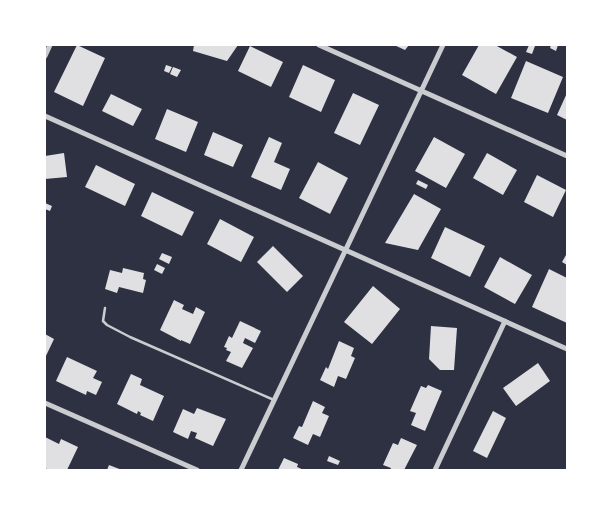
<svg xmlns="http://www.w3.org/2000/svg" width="612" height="515" font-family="'Asap Condensed',sans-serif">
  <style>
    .building { fill: #e0e0e3 }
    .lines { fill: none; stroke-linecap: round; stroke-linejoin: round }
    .service { stroke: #caccd0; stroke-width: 2.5 }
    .minor { stroke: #caccd0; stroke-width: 5 }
  </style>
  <rect width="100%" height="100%" fill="#2d3142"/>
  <path class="building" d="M77,45L105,58L83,106L54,92Z
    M194,45H238L227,61L193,51Z
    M394,45H409L405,50Z
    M479,45H495L517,57L496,94L462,75Z
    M529,45L535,46L532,54L526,52Z
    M551,45H558L556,51L550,48Z
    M250,46L283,62L271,87L238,71Z
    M526,61L563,77L548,113L511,98Z
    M166,65L172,67L169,73L164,71Z
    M303,65L335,80L321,112L289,97Z
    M173,67L181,70L177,77L170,74Z
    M353,93L379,105L360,145L334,133Z
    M567,93V120L557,115Z
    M111,94L142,109L133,126L102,111Z
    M167,109L198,122L186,152L155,139Z
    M213,132L243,145L233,167L204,155Z
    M269,137L282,143L274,162L290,169L281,190L251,177Z
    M434,137L465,154L446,188L415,171Z
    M64,153L67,177L45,179V156Z
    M487,153L517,170L503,195L473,178Z
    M318,162L348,178L330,214L299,198Z
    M96,165L135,184L125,206L85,187Z
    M537,175L566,190L553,217L524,202Z
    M418,180L428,185L426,189L416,184Z
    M152,192L194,212L182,236L141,216Z
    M414,194L441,209L418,250L385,243Z
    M45,203L52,206L50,211L45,209Z
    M220,219L254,237L241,262L207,244Z
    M445,227L485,246L470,277L431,258Z
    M273,246L303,276L287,292L257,262Z
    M162,253L172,257L169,264L159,259Z
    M566,255L567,256V265L562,262Z
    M500,257L532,275L515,304L484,287Z
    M157,264L165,268L162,274L154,270Z
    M123,268L144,273L143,279L146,280L143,293L119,287L117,293L105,289L110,270L122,273Z
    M549,269L567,278V323L532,307Z
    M373,286L400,309L372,344L344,322Z
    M174,300L184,305L182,309L193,314L196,307L205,312L190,344L181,340V341L160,330Z
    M240,321L261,331L255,343L245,338L243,343L253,348L242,368L226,361L231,352L226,350L227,348L224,347L229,336L232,338Z
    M431,326L457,328L454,370H440L429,359Z
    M45,334L54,339L45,358Z
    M339,341L354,348L351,356L355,358L346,379L338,376L334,387L320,380L326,367L328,369Z
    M67,357L97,371L93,378L102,382L96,395L87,391L86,395L56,381Z
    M538,363L550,381L516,406L503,388Z
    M131,374L142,379L140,385L164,396L153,421L140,415L141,413L138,411L137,414L117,404Z
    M428,385L442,391L425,431L411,425L416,413L410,411L421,386L426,388Z
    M313,401L325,407L322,413L329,416L320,437L313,434L308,445L293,438L299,426L302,427Z
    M197,408L226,419L213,446L195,438L197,433L191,431L188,439L173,432L183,409L194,414Z
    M493,411L506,418L487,458L473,451Z
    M45,437L59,444L61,439L78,447L67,470H49L45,468Z
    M401,438L417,445L404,470H390L391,468L383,465L393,443L398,445Z
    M329,456L340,461L338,465L327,461Z
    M284,458L298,464L297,467L304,470H278Z
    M109,465L122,470H107Z"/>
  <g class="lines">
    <path class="service" d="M105,308L103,321L107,325L130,337L274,400"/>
    <path class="minor" d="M319,45L567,156
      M45,56L50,45
      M45,116L567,349
      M45,403L197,470
      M241,470L443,45
      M435,470L505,321"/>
  </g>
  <rect width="612" height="515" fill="none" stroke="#ffffff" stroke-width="92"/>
</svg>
